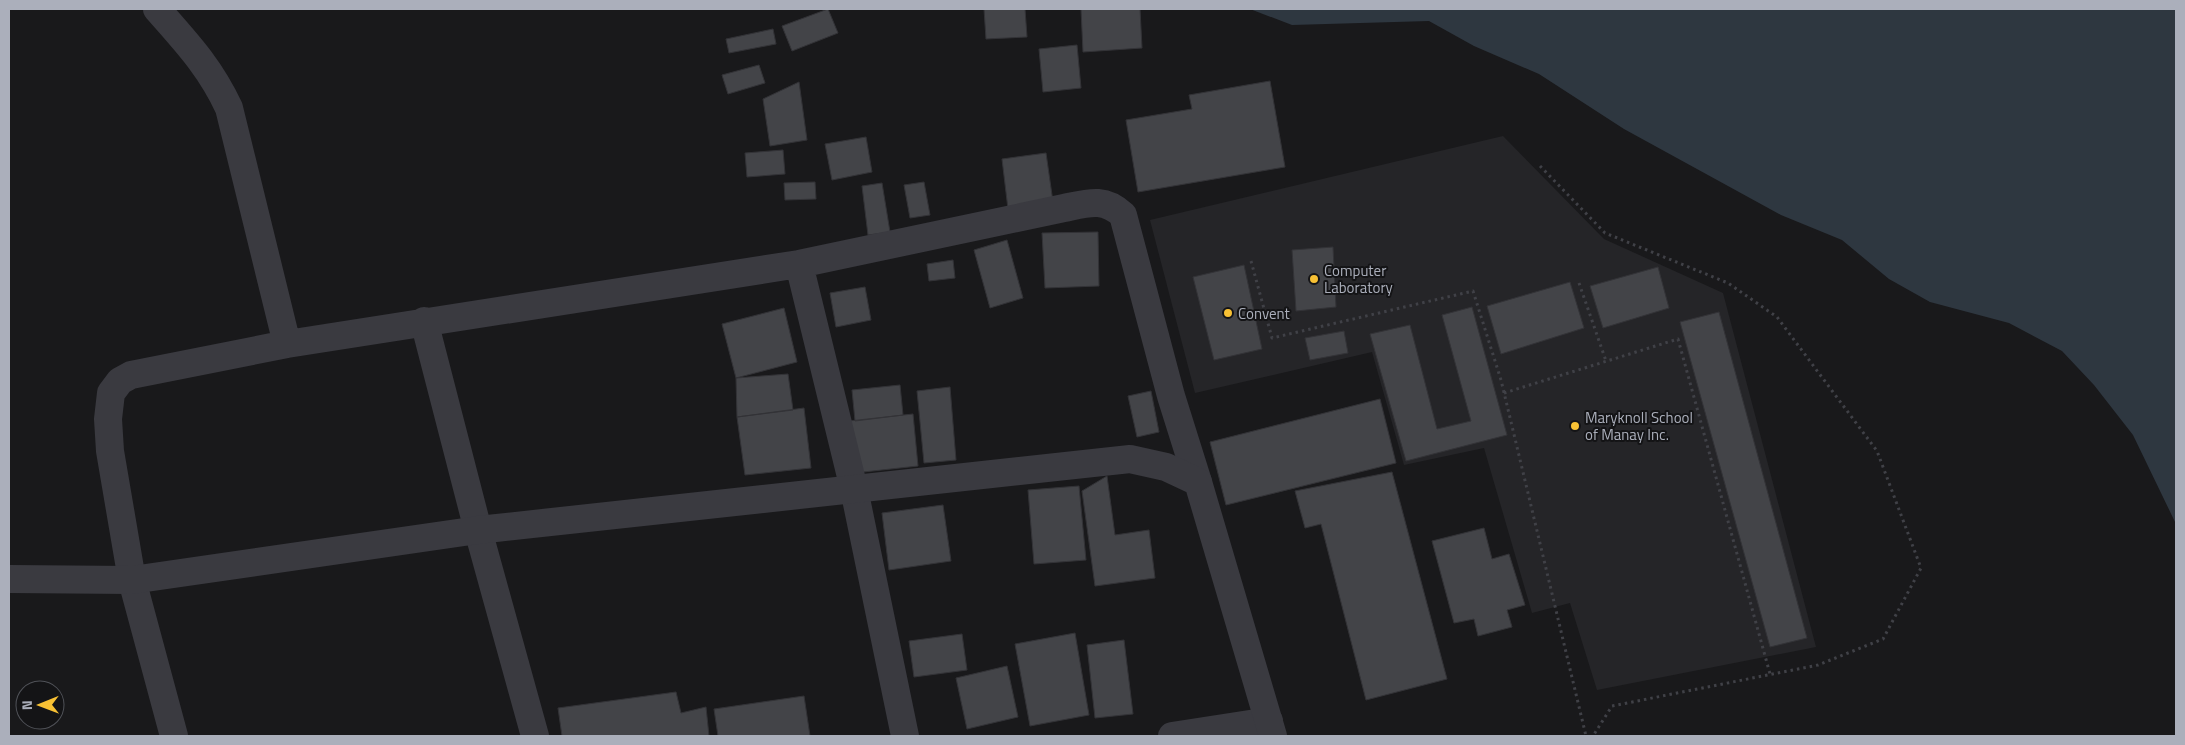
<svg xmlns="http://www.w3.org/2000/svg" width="2185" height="745" font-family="'Titillium Web',sans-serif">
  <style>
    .built { fill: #252528 }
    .water { fill: #2e3740 }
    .building { fill: #434448; stroke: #333337 }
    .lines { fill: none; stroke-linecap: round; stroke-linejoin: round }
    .path { stroke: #404147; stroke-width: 3; stroke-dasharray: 2.5 4; stroke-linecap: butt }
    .minor { stroke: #3a3a40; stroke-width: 28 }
    .tertiary { stroke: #3a3a40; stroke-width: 28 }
    .poi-dot { fill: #f8c134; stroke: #141416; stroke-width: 2 }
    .labels { text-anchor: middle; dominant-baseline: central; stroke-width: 4; stroke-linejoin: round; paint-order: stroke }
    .poi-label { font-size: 15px; fill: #abafbb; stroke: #141416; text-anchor: start }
  </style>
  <rect width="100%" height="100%" fill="#19191b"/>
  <path class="built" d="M1503,136L1604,239L1723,293L1816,647L1597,690L1570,603L1532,613L1484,448L1404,465L1372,352L1195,393L1150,220Z"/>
  <path class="water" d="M1250,9H2176V524L2133,435L2094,385L2062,351L2009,323L1930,302L1889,279L1842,240L1781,215L1624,129L1539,74L1474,46L1429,21L1292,25Z"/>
  <path class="building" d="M828,9L838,33L792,51L782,26Z
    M984,9H1025L1027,37L986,39Z
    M1081,9H1140L1142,48L1083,52Z
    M773,29L776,44L729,53L726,39Z
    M1077,45L1081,88L1043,92L1039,49Z
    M759,65L765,83L728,94L722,75Z
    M1270,81L1285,167L1138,192L1126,120L1192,109L1189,95Z
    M799,82L807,140L770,146L763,99Z
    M866,137L872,172L832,180L825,144Z
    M783,150L785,174L747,177L745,153Z
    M1046,153L1053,202L1008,209L1002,159Z
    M815,182L816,199L785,200L784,183Z
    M924,182L930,215L910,218L904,185Z
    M882,183L890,232L868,235L862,186Z
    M1098,232L1099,286L1045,288L1042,233Z
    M1007,240L1023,298L990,308L974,250Z
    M1333,247L1336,307L1296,311L1292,250Z
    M953,260L955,278L929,281L927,264Z
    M1244,265L1262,349L1214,360L1193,277Z
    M1658,267L1669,308L1603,328L1590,286Z
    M1570,282L1584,328L1501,354L1487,306Z
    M865,287L871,320L836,327L830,293Z
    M1472,307L1507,435L1406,461L1370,334L1410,325L1437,429L1471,421L1442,315Z
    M784,308L797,362L736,378L722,324Z
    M1719,312L1807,638L1770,647L1680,322Z
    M1344,331L1348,353L1310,360L1305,338Z
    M788,374L793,410L737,417L736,378Z
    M900,385L903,415L855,421L852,390Z
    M950,387L956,460L924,463L917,391Z
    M1151,391L1159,432L1137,437L1128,396Z
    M1380,399L1396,463L1226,505L1210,442Z
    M804,408L811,468L745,475L737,417Z
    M913,414L918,466L854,473L849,421Z
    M1392,472L1447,679L1366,700L1321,524L1305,528L1295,491Z
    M1107,476L1115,535L1149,530L1155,578L1095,586L1082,491Z
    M1079,486L1086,560L1034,564L1028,490Z
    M943,505L951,561L889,570L882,513Z
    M1484,528L1492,559L1509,554L1525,605L1507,610L1512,627L1478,636L1474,619L1454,623L1432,541Z
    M1075,633L1089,715L1030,726L1015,644Z
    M962,634L967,670L914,677L909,641Z
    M1124,640L1133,714L1095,718L1087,645Z
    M1007,666L1018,717L967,729L956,678Z
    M676,692L681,713L706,707L709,736H562L558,708Z
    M804,696L810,736H718L714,709Z"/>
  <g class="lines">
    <path class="path" d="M1540,166L1605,233L1728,283L1777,317L1877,451L1921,568L1883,639L1818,665L1612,706L1593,736
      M1251,261L1272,338L1473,291L1501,380L1586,736
      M1579,283L1606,361
      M1504,393L1678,339L1770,674"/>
    <path class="minor" d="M157,9C186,42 210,67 229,108L287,344
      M799,264L854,489L905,736
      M424,321L478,530L535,736
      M174,736L132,580L110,451L108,419L111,393L120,381L131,375L287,344L799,264L1064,208C1088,203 1104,197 1123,215L1171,396L1198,482
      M1172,736L1269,721"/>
    <path class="tertiary" d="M9,579L132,580L478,530L1130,459L1166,467L1198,482L1273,736"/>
  </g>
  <g class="poi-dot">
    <circle cx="1314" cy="279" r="5"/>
    <circle cx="1228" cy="313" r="5"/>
    <circle cx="1575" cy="426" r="5"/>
  </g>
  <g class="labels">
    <g class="poi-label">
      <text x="1324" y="270">Computer<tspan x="1324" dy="17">Laboratory</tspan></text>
      <text x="1238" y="313">Convent</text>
      <text x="1585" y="417">Maryknoll School<tspan x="1585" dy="17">of Manay Inc.</tspan></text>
    </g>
  </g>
  <rect width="2185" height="745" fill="none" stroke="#abafbb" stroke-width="20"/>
  <g transform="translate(40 705) rotate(269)"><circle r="24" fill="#141416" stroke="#505258"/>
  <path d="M0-4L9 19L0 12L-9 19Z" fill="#f8c134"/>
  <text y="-8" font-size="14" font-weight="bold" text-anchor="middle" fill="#abafbb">N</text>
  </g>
</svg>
